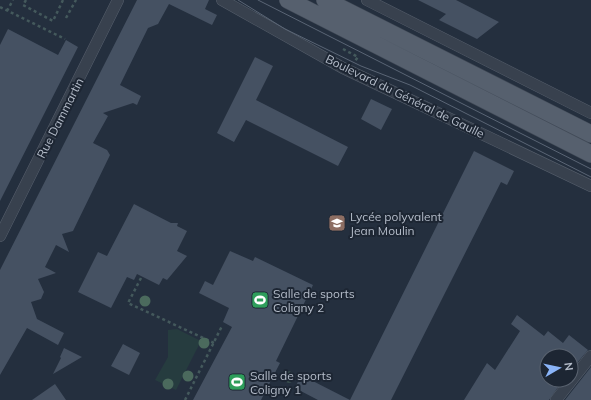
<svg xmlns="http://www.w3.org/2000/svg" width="591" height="400" font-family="Mulish,sans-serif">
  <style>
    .green { fill: #263c3f }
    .building { fill: #455162 }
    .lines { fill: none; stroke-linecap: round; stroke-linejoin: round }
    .minor-casing { stroke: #565f6c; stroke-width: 12 }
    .primary-casing { stroke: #414a57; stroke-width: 18 }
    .path { stroke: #44595c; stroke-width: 2.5; stroke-dasharray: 3 3; stroke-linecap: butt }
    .minor { stroke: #38414e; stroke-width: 11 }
    .primary { stroke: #56606e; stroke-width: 17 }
    .tram { stroke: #5a6575; stroke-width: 1 }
    .tree { fill: #4b6a5d }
    .labels { text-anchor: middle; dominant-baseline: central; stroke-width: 4; stroke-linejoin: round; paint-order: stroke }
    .street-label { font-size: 12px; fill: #b4bcc9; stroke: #1d2633 }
    .poi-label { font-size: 12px; fill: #b4bcc9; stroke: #1d2633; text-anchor: start }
  </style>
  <rect width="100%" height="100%" fill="#242f3e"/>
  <path class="green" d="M177,329L201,341L176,390L155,380L168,357V330Z"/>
  <path class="building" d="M137,0H209L205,9L217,15L212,25L169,4L158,24L148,28L120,85L141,96L137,105L133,103L103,113L108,116L93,143L107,150L110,155L73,231L62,234L69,252L56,245L45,267L56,273L38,279L44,292L41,299L31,302L37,319L64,333L58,345L27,328L0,375V270Z
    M418,0H456L499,22L477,39L439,20L446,14Z
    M8,29L58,55L66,40L78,47L0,201V45Z
    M255,57L273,66L256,100L348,147L338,166L246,120L234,142L217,133Z
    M371,99L392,109L381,130L361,119Z
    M474,151L514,171L507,185L501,182L391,400H318L295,388L301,375L350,400Z
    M134,204L171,223H178L177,226L187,231L177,251L187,256L167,280L163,278L159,285L137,274L134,280L127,277L111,308L78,292L98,252L107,256Z
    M230,251L253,261L255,257L313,285L276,361L280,363L261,400H193L232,327L223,322L229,308L199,293L205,281L213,285Z
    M517,315L544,336L548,331L563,343L569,335L588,350L571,370V356H547V380H563L549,400H464L487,363L495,370L520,331L511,324Z
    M123,344L140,353L129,375L111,366Z
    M64,348L82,357L53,374L61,358L60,357Z
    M591,367V400H565Z
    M55,384L66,400H32Z"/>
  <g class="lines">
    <g class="minor-casing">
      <path id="minor" d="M222,0L343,68L591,186
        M367,0L591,113
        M0,236L118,0
        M556,400L591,356"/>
    </g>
    <g class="primary-casing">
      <path id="primary" d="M288,0L591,154
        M325,0L591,134"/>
    </g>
    <path class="path" d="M26,0L23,5L53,21L63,0
      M0,7L65,39
      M7,11L13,0
      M66,18L76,0
      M343,49L358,57L355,61
      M141,278L128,303L214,343
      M185,400L222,326"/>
    <use href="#minor" class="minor"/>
    <use href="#primary" class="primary"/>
    <path class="tram" d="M238,0L285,29L361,66L410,85L591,177
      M258,0L591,169"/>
  </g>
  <g class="tree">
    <circle cx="145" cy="301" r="5.5"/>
    <circle cx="204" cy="343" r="5.5"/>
    <circle cx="188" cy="376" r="5.5"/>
    <circle cx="289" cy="377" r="5.5"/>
    <circle cx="168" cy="384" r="5.5"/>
  </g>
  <defs>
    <g id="school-square" transform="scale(0.9)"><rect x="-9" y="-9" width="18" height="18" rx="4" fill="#8d6e63" stroke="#1d2633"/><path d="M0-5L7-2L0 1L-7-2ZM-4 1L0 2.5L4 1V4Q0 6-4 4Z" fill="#fff"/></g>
    <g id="stadium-square" transform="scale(0.9)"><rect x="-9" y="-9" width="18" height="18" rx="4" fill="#2e9e5b" stroke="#1d2633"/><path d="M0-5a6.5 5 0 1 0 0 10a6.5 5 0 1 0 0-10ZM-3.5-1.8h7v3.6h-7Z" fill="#fff"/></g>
  </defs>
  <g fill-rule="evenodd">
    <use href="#school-square" x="337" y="223"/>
    <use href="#stadium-square" x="260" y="300"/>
    <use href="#stadium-square" x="237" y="382"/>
  </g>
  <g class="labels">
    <g class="street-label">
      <text transform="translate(405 96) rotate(26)">Boulevard du Général de Gaulle</text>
      <text transform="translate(60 118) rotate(-63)">Rue Dammartin</text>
    </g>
    <g class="poi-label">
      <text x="350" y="216">Lycée polyvalent<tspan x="350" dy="14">Jean Moulin</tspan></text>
      <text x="273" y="293">Salle de sports<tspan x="273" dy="14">Coligny 2</tspan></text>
      <text x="250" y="375">Salle de sports<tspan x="250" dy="14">Coligny 1</tspan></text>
    </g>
  </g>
  <g transform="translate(559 368) rotate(81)"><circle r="19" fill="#1d2633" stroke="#59626f"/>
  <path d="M0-3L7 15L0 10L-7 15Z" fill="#8ab4f8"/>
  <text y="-6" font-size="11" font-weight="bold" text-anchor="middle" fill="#b4bcc9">N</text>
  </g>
</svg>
